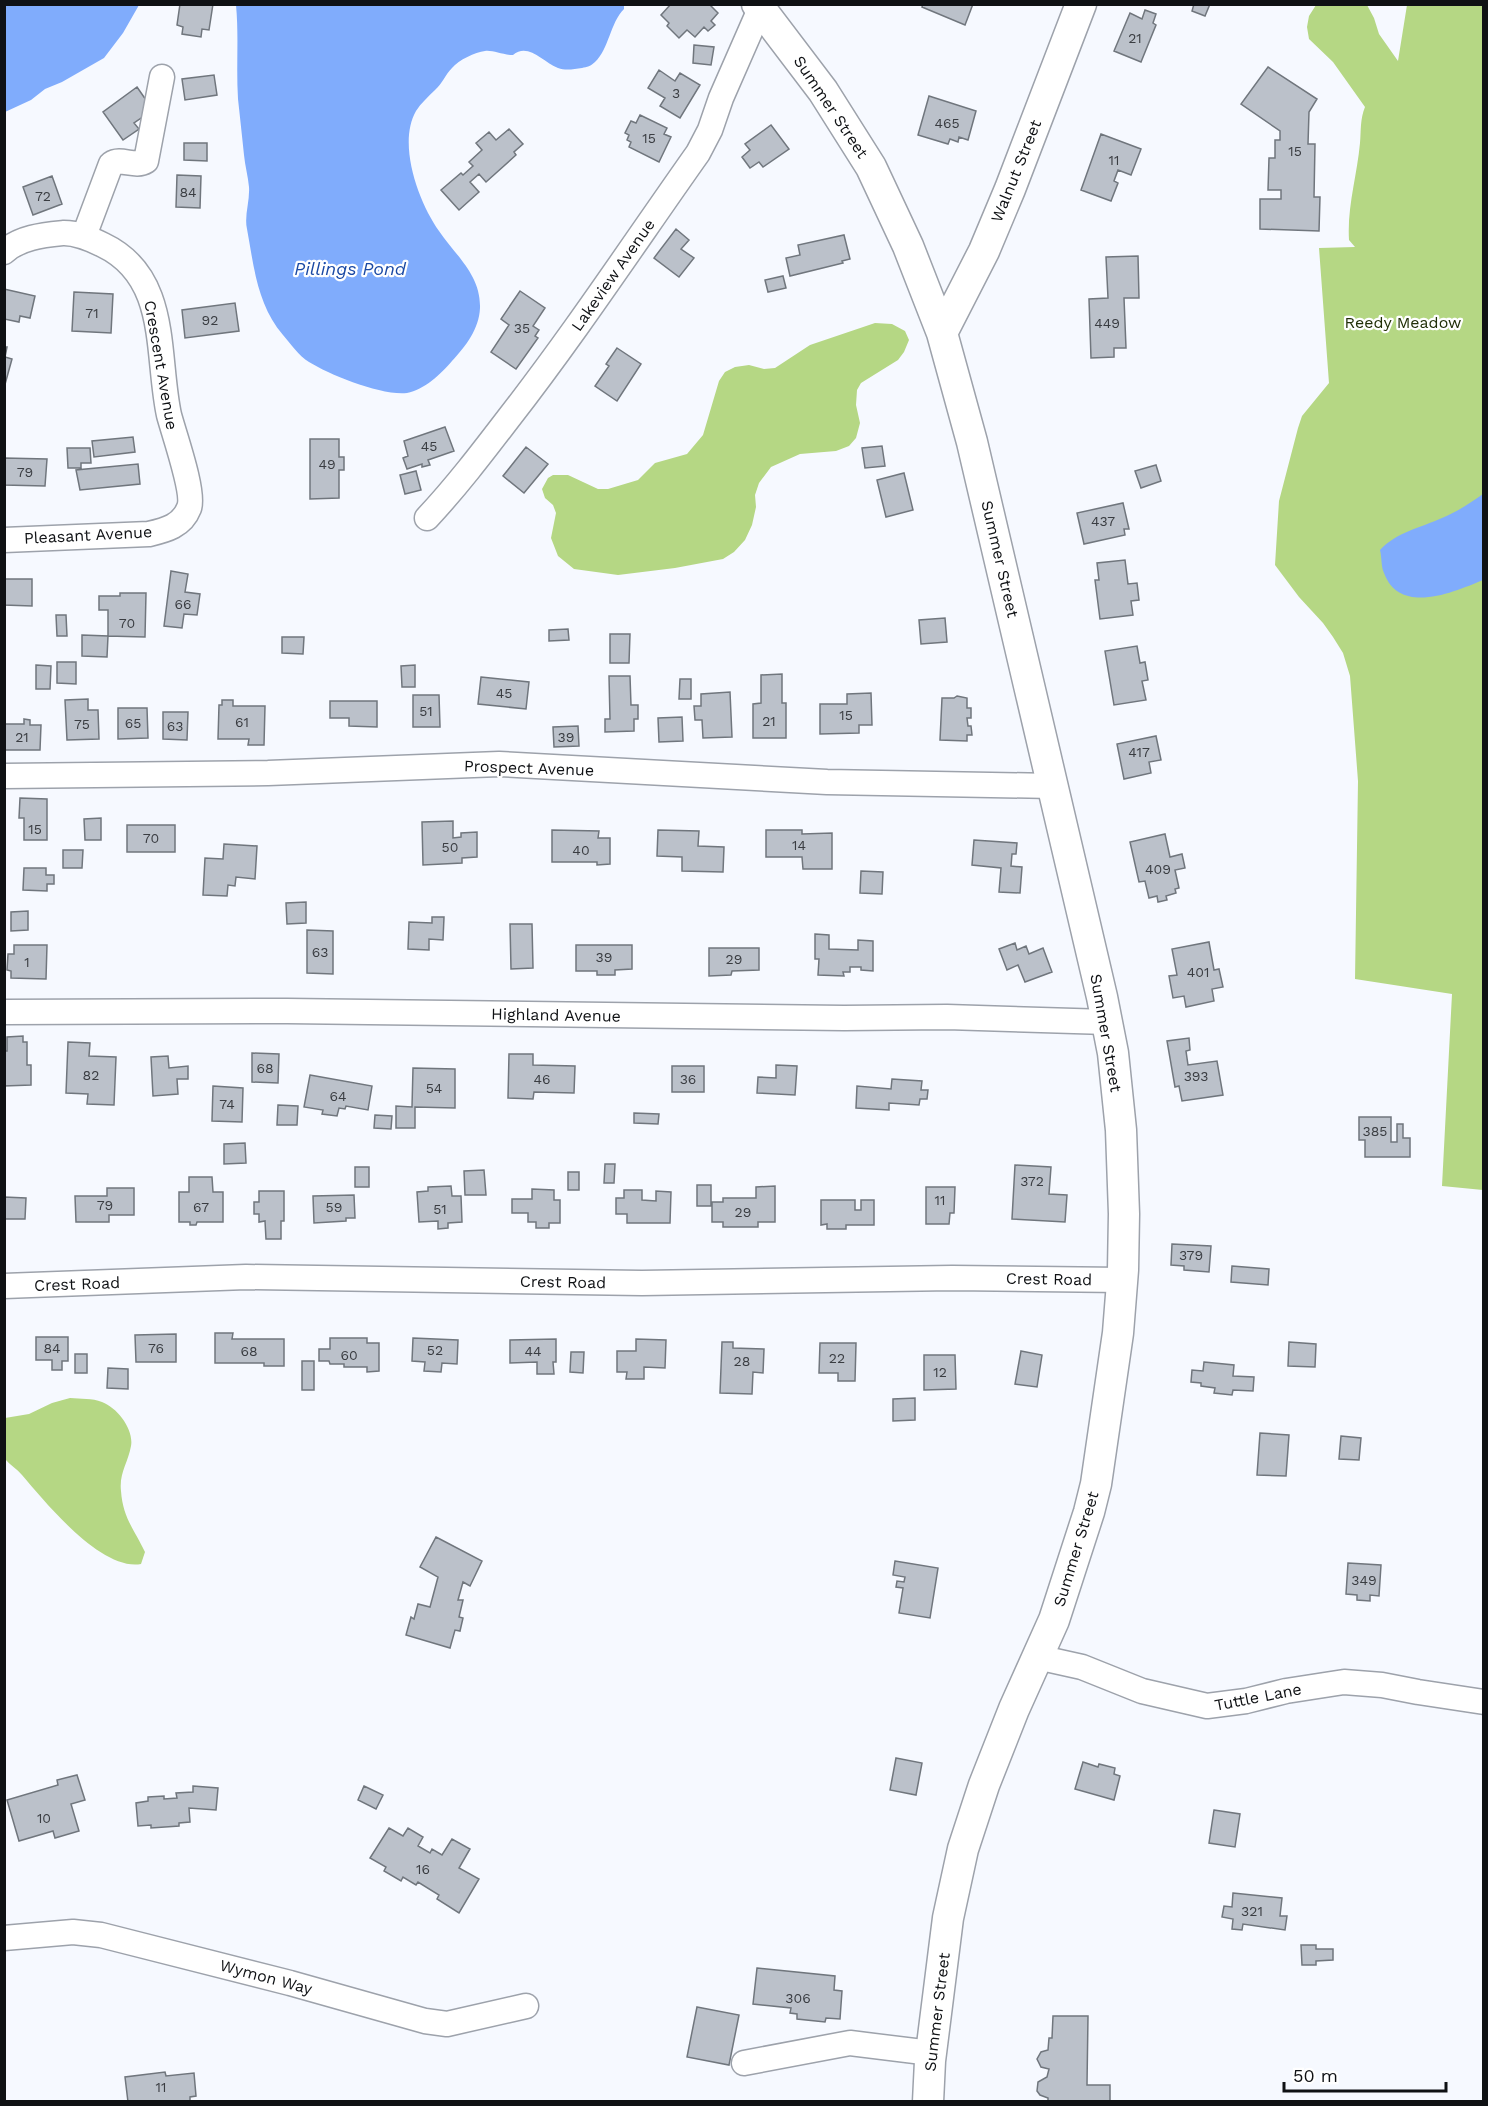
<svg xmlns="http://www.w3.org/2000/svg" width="1488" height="2106" font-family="'Work Sans',sans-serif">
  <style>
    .green { fill: #b5d784 }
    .water { fill: #80acfc }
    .building { fill: #bbc1ca; stroke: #70767d; stroke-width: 1.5 }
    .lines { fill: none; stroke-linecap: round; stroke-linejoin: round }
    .minor-casing { stroke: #9da2ab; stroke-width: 27 }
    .major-casing { stroke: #9da2ab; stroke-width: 33 }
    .minor { stroke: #fff; stroke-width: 24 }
    .major { stroke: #fff; stroke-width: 30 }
    .labels { text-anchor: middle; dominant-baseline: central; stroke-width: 4.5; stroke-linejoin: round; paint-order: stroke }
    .number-label { font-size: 14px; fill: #3a3d42 }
    .street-label { font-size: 16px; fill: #0f1114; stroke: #fff }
    .park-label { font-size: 16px; fill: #212f08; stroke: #fff }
    .water-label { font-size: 18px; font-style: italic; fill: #1a49a4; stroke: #fff }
  </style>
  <rect width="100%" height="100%" fill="#f6f9ff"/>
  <path class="green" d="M1316,5H1367L1374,18L1379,34L1398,61L1407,5H1483V1190L1442,1186L1452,994L1355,979L1358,781L1350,676L1343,653L1333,637L1323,623L1299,597L1275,565L1279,501L1298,428L1302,416L1329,383L1319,248L1355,247L1349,240C1347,207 1357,176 1360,143C1361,131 1360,119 1365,107L1333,62L1309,39L1307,27L1309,16Z
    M875,323L892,324L905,331L909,340L904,352L898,360L861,383L857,390L856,405L860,423L856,438L849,446L836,451L800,454L771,467L759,483L755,495L756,507L752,525L745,540L734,552L723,559L675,568L618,575L574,569L558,556L551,538L556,513L553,505L545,498L542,489L548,478L553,475H568L598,489H608L638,480L655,463L687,454L703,435L719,381L725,372L735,367L749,365L764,369L775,368L810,345Z
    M70,1398C81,1399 92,1398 102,1402C118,1408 134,1430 131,1446C128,1463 119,1473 121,1491C123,1518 134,1529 145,1552L141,1564C101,1571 46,1503 22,1475C17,1469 10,1465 5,1459V1418L29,1414L52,1403Z"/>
  <path class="water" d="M5,4H139V5L123,33L104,58L62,82L45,89L31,100L5,112Z
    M236,5H624V9C610,23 609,49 595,62C591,66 587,67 582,68C574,69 566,71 558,68C543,62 528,42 513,55C502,55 493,50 485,51C475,52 459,60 452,68C445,75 442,84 435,90C428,97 421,103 416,111C397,144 419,203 439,231C456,256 481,275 480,308C479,329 466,346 452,361C441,374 424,390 407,393C382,396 330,375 309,362C299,356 290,343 283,335C257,304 254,267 247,229C244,216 250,201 249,187C248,176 245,166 244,155C242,136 240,117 238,99C236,67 239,36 236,5Z
    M1483,494V580C1454,592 1400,616 1384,573C1381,567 1382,558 1380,550C1397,532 1420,528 1442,518C1457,512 1470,503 1483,494Z"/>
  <path class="building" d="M180,4H213L209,30L202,29L201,37L182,34L183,27L177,25Z
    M671,4H709L718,13L711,21L715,25L708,31L704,27L695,37L687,30L679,38L667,26L669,23L661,15Z
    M923,4H973L965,25L922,7Z
    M1194,4H1210L1205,16L1192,11Z
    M1145,10L1156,14L1153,23L1156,25L1141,62L1114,51L1130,13L1142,19Z
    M694,45L714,47L711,65L693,63Z
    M1268,67L1317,99L1309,112L1308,144H1315L1314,197H1320L1319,231L1260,229V199H1281V190H1268L1269,158H1275V140H1280V131L1241,104Z
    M659,70L675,81L680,73L700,85L680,118L660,106L665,98L648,88Z
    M214,75L217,95L185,100L182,79Z
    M137,87L153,110L134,123L139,129L123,140L103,112Z
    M929,96L976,111L968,140L959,137L958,142L950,139L948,144L918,135Z
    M640,115L667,128L664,134L671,137L659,162L629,147L631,142L627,140L629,135L625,133L631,121L636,123Z
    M771,125L789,149L763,167L759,162L750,168L742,157L750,150L745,144Z
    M509,129L523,144L514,152L516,155L486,182L479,174L470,182L479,192L459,210L441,190L461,173L463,175L473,166L469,162L482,150L476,143L489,132L496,140Z
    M1101,134L1141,149L1131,175L1118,170L1114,181L1118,183L1111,201L1081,190Z
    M184,143H207V161L184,160Z
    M177,175L201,176L200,208L176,207Z
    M52,176L62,204L33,215L23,187Z
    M676,229L689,240L681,249L694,258L679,277L654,258Z
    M844,235L850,259L842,261L843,263L790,276L786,258L800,255L798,245Z
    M1138,256L1139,298H1124L1126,348H1114V357L1091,358L1089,299L1108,298L1106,257Z
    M783,276L786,288L768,292L765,280Z
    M4,289L35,296L30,318L20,316L19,322L4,319Z
    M520,291L545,308L533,326L539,330L535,336L538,338L516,369L491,352L509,325L501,319Z
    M74,292L113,294L111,333L72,331Z
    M235,303L239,331L185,338L182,310Z
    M4,347H7L5,357L12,359L4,388Z
    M617,348L641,364L617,401L595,386L609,366L606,364Z
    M445,427L454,451L428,460L430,465L422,467V464L407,469L403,458L408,456L404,441Z
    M133,437L135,452L94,457L92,441Z
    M310,439H339V457H344V470H339V498L310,499Z
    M882,446L885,466L865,468L862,448Z
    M526,447L548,464L524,493L503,476Z
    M67,448H90L91,463H81V468H68Z
    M4,458L47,459L45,486L4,485Z
    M138,464L140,484L80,490L76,470Z
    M1156,465L1161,481L1141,488L1135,471Z
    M416,471L421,490L405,494L400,475Z
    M904,473L913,510L886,517L877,480Z
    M1123,503L1129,529H1124L1125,535L1084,544L1077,513Z
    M1125,560L1128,584L1137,583L1139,600L1131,601L1133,615L1100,619L1095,580H1099L1097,563Z
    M171,571L188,574L185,592L200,594L197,615L184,614L182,628L164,626Z
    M4,579H32V606L4,605Z
    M120,593H146L145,637L108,636V610H99V596H120Z
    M56,615H66L67,636H57Z
    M945,618L947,642L921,644L919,620Z
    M568,629L569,640L549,641V630Z
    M610,634H630L629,663H610Z
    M82,635L108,636L107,657L82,656Z
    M282,637H304L303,654L282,653Z
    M1137,646L1140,663L1145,662L1148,680L1142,681L1146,700L1114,705L1105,651Z
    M57,662H76V684L57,683Z
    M36,665L51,666L50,689H36Z
    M415,665V687H402L401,666Z
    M782,674V703H786V738H753V704L761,703V675Z
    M609,676H630L631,705H638V719H634V731L605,732V719H610Z
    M481,677L529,682L526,709L478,704Z
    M680,679H691V699H679Z
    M730,692L732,737L703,738L702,720H695L694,706H701V694Z
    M871,693L872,725H859V733L820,734V704H847V694Z
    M413,695H439L440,727H413Z
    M957,696L967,698V708H971V718H967L968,726H971L972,735H967V741L940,740L942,698H954Z
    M88,699V710H98L99,739L67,740L65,700Z
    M222,700H233V706H265L264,745H248L249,739H218L219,705H222Z
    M330,701H377V727L349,726V718H330Z
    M118,708H147L148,738L118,739Z
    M163,712H188L187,740L163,739Z
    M682,717L683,741L659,742L658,718Z
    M24,719L30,720V725H41L40,750H4V724H24Z
    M578,726L579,746L554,747L553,727Z
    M1156,736L1161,760L1149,762L1151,773L1124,779L1117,744Z
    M20,798L47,799V840H24V818H19Z
    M101,818V840H85L84,819Z
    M453,821V838L461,837V833L477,832V857L462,858V863L423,865L422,822Z
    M127,825H175V852H127Z
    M552,830L599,831L598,838H610V864L597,865V862H552Z
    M658,830L699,831L698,846L724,847L723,872L682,871V857L657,856Z
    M766,830H802V834L832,833V869H803L802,857H766Z
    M1165,834L1170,857L1182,854L1185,868L1175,870L1179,888L1175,889L1176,893L1166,896L1167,900L1158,902L1157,896L1149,898L1145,881L1139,882L1130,842Z
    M974,840L1017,843L1016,854H1012L1011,866L1022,867L1020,893L999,892L1001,868L972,865Z
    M224,844L257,846L255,879L236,877L235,886L228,885L227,896L203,895L205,858L223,859Z
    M63,850H83L82,868H63Z
    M24,868H46V875H54V884H47V891L23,890Z
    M861,871L883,872L882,894L860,893Z
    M306,902V923L287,924L286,903Z
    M28,911V930L11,931V912Z
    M432,917H444L443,940L429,939V950L408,949L409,922L432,923Z
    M510,924H532L533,968L511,969Z
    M307,930L333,931V974L307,973Z
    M815,934L829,935V949L858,950V940L873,941V971L861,970V967H850V972H843L844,976L818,975L819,959H815Z
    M1209,942L1214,970L1219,969L1223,987L1212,989L1214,1001L1186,1007L1184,996L1173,998L1169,976L1177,975L1172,949Z
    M1015,943L1017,950L1026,946L1029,954L1043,948L1052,972L1025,982L1018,965L1007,970L999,949Z
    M14,945H47L46,979L11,978V971L7,970L8,954H14Z
    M576,945H632V969L615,970V975H597V971H576Z
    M709,948H759V970L732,971L731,975L709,976Z
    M23,1036V1042H27V1065H31V1085L4,1086V1051H7V1037Z
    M1189,1038L1190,1050L1186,1051L1188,1065L1217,1061L1223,1095L1182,1101L1179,1086L1175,1087L1167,1041Z
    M68,1042L90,1043L89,1056L116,1057L114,1105L87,1104L88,1094L66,1093Z
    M252,1053L279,1054L278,1083L252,1082Z
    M509,1054H533V1065L575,1066L574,1093L534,1092L533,1099L508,1098Z
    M168,1056L169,1068L188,1066V1079H177L178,1094L153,1096L151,1057Z
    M776,1065L797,1066L795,1095L757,1093L758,1077L776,1078Z
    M672,1066H704V1092H672Z
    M413,1068L455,1069V1108L415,1107V1128H396V1106L412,1107Z
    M310,1075L372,1086L368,1110L346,1106L345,1109L339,1108L337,1116L322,1114L323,1110L304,1107Z
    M892,1079L922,1081L921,1090H928L927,1099H920L919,1105L889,1103V1110L856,1108L857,1086L891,1089Z
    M213,1086L243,1088L242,1122L212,1121Z
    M278,1105L298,1106L297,1125H277Z
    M634,1113L659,1114L658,1124L634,1123Z
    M375,1115L392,1116L391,1129L374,1128Z
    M1359,1117H1391V1142H1397V1124H1403V1138H1410V1157H1365V1140H1359Z
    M245,1143L246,1163L224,1164V1144Z
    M605,1164H615L614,1183H604Z
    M1015,1165L1051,1167L1049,1194L1067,1195L1065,1222L1012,1219Z
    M355,1167H369V1187H355Z
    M484,1170L486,1195H465L464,1171Z
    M568,1172H579V1190H568Z
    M189,1177H212L213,1192H223V1222H197L196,1225H190V1222H179V1192H189Z
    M697,1185H711V1206H697Z
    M451,1186L452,1196H461L462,1222L448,1223V1228L438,1229V1221L419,1222L417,1192L428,1191V1187Z
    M775,1186V1222H758V1227H723V1222H712V1202H723V1198H756V1187Z
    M926,1187H955L954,1213H950L949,1224H926Z
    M107,1188H134V1215H109V1222H76L75,1196H107Z
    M532,1189L554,1190V1200H560V1223H549V1228H536V1222H528V1213H512V1199H532Z
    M624,1190H642V1200L656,1201V1191L671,1192L670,1223H627V1214H616V1198H624Z
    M259,1191H284V1221H281V1239H266L265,1221L259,1222V1214H254V1202H259Z
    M354,1195L355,1218H346V1221L314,1223L313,1196Z
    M4,1197L26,1198L25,1219H4Z
    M821,1200H855V1210H861V1200H874V1225H846V1229H827V1224L821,1225Z
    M1172,1244L1211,1246L1209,1272L1184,1270V1266L1171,1265Z
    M1232,1266L1269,1269L1268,1285L1231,1282Z
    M215,1333H233L232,1339H284V1366H264V1363H215Z
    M176,1334V1362H136L135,1335Z
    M36,1337H68V1361H62V1370H52V1360H36Z
    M330,1338H367V1343H379V1371L367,1372V1367H344V1364H330L329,1361H319V1349H330Z
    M413,1338L458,1340L457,1364L442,1363L441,1372L424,1371L425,1362L412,1361Z
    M556,1339V1362H553L554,1374H537V1362L510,1363V1340Z
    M636,1339L666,1340L665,1368L644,1367V1379H626L627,1372H617V1351H636Z
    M722,1342H733V1348L764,1349L763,1373L753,1372L752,1394L720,1393Z
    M1289,1342L1316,1344L1315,1367L1288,1366Z
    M820,1343H856L855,1381H838V1373H819Z
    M1021,1351L1042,1355L1037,1387L1015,1384Z
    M571,1352H584L583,1373L570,1372Z
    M75,1354H87V1373H75Z
    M924,1355H955L956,1389L924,1390Z
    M302,1361H314V1390H302Z
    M1204,1362L1234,1365L1233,1376L1254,1377L1253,1391L1233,1390L1232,1395L1214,1393L1215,1388L1201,1386V1383L1191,1382L1192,1370L1203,1371Z
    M108,1368L128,1369V1389L107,1388Z
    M915,1398V1420L893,1421V1399Z
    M1260,1433L1289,1435L1286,1476L1257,1475Z
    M1341,1436L1361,1438L1359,1460L1339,1459Z
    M436,1537L482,1561L470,1586L463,1582L458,1600H463L459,1617L463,1618L460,1631L455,1630L450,1648L406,1635L411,1617L414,1619L418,1604L430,1607L438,1577L420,1567Z
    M895,1561L938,1568L930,1618L899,1613L903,1588L896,1587L897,1581L904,1582L905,1577L893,1575Z
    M1348,1563L1381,1565L1379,1596L1370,1595V1601L1357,1600V1595L1346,1594Z
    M896,1758L922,1763L916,1795L890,1790Z
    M1083,1762L1098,1767L1099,1764L1115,1768L1114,1774L1120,1776L1114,1800L1075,1789Z
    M77,1775L85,1800L71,1804L79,1831L55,1838L53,1831L19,1841L7,1800L58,1785L57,1780Z
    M193,1786L218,1788L216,1810L189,1808L190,1822L179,1823V1826L151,1828V1825L138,1826L136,1803L148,1801V1797L164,1796V1799L177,1798L176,1793L193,1792Z
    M364,1786L383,1795L376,1809L358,1800Z
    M1214,1810L1240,1814L1235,1847L1209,1843Z
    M389,1828L403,1836L408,1828L423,1837L418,1846L430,1853L432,1849L442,1855L452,1839L470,1849L459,1868L479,1879L459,1913L437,1899L439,1895L418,1882L416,1885L403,1877L401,1881L384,1871L386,1867L370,1858Z
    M1233,1893L1282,1898L1280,1916H1287L1285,1930L1243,1924L1242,1930L1232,1929L1233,1919L1222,1917L1224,1906L1232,1907Z
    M1301,1945H1316V1949H1333V1960L1316,1961V1965H1302Z
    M757,1968L835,1976L834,1990L842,1991L840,2019L826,2018L825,2022L797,2019V2014L790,2013L791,2008L753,2004Z
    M697,2007L739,2015L729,2065L687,2057Z
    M1053,2016H1088L1087,2085H1110V2102H1048V2098L1040,2095L1037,2091L1038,2082L1047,2077L1049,2069L1041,2067L1037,2059L1041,2052L1048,2050L1049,2038H1052Z
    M165,2072L166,2076L194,2073L196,2096L190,2097V2102H128L125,2077Z"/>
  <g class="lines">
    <g class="minor-casing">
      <path id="minor" d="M84,236L111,164C121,157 135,168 146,161L162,77
        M4,252C20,237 44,235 64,233C78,233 91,239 103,245C170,277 156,355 169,415C174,434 195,493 189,508C182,526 166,530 149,534L4,540
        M427,518C456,487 482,453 508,419C575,333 635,242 698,153L710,130L721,98L760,9
        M4,776L268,773L499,764L827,782L1053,786
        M4,1012L287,1011L844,1018L947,1017L1107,1022
        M4,1286L246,1277L642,1283L952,1278L1122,1280
        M1037,1657L1082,1667L1142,1691L1207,1706L1246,1701L1286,1691L1344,1682L1382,1685L1418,1692L1484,1702
        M4,1938L73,1932L101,1935L290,1983L425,2021L447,2024L526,2006
        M744,2063L850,2043L931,2053"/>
    </g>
    <g class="major-casing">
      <path id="major" d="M757,4L823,91L871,167L908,246L942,333L972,442L1102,997L1113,1053L1121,1130L1124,1214L1123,1270L1118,1333L1096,1484L1089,1512L1054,1620L1014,1709L984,1785L963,1849L948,1918L930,2061L928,2102
        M942,333L984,251L1010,189L1081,4"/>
    </g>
    <use href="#minor" class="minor"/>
    <use href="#major" class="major"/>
  </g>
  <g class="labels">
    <g class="number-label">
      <text x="1135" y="38">21</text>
      <text x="676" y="93">3</text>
      <text x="947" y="123">465</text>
      <text x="649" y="138">15</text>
      <text x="1295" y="151">15</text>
      <text x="1114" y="160">11</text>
      <text x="188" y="192">84</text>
      <text x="43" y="196">72</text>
      <text x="92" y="313">71</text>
      <text x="210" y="320">92</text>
      <text x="1107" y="323">449</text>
      <text x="522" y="328">35</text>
      <text x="429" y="446">45</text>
      <text x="327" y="464">49</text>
      <text x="25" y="472">79</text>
      <text x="1103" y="521">437</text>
      <text x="183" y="604">66</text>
      <text x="127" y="623">70</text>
      <text x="504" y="693">45</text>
      <text x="426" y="711">51</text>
      <text x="846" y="715">15</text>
      <text x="769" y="721">21</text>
      <text x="242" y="722">61</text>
      <text x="133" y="723">65</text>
      <text x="82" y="724">75</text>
      <text x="175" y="726">63</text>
      <text x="22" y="737">21</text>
      <text x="566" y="737">39</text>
      <text x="1139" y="752">417</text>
      <text x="35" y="829">15</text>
      <text x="151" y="838">70</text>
      <text x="799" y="845">14</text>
      <text x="450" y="847">50</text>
      <text x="581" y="850">40</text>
      <text x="1158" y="869">409</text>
      <text x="320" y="952">63</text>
      <text x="604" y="957">39</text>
      <text x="734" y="959">29</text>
      <text x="27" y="962">1</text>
      <text x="1198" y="972">401</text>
      <text x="265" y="1068">68</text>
      <text x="91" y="1075">82</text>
      <text x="1196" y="1076">393</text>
      <text x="542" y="1079">46</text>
      <text x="688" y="1079">36</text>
      <text x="434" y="1088">54</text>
      <text x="338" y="1096">64</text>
      <text x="227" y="1104">74</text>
      <text x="1375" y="1131">385</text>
      <text x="1032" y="1181">372</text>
      <text x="940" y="1200">11</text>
      <text x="105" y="1205">79</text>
      <text x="201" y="1207">67</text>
      <text x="334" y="1207">59</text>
      <text x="440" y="1209">51</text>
      <text x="743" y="1212">29</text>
      <text x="1191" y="1255">379</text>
      <text x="52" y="1348">84</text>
      <text x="156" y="1348">76</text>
      <text x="435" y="1350">52</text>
      <text x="249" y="1351">68</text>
      <text x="533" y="1351">44</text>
      <text x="349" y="1355">60</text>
      <text x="837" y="1358">22</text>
      <text x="742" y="1361">28</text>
      <text x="940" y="1372">12</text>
      <text x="1364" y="1580">349</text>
      <text x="44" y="1818">10</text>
      <text x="423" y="1869">16</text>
      <text x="1252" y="1911">321</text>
      <text x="798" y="1998">306</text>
      <text x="161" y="2087">11</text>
    </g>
    <g class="street-label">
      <text transform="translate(831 107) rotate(56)">Summer Street</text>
      <text transform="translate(1016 171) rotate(-68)">Walnut Street</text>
      <text transform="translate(613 275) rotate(-55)">Lakeview Avenue</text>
      <text transform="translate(161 365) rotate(80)">Crescent Avenue</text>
      <text transform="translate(88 535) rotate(-3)">Pleasant Avenue</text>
      <text transform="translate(1000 559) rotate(77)">Summer Street</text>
      <text transform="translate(529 768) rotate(2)">Prospect Avenue</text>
      <text transform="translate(556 1015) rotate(1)">Highland Avenue</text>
      <text transform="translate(1106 1033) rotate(80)">Summer Street</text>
      <text transform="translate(1049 1279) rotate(1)">Crest Road</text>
      <text transform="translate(563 1282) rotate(1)">Crest Road</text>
      <text transform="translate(77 1284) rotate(-2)">Crest Road</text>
      <text transform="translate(1076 1549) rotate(-73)">Summer Street</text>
      <text transform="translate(1258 1697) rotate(-11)">Tuttle Lane</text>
      <text transform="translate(266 1977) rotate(15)">Wymon Way</text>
      <text transform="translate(937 2012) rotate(-83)">Summer Street</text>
    </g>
    <g class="park-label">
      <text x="1403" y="322">Reedy Meadow</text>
    </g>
    <g class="water-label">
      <text x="350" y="268">Pillings Pond</text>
    </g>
  </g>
  <rect width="1488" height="2106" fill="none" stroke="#0f1114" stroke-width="12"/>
  <path d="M1284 2082v9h162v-9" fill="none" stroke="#0f1114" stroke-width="3"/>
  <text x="1293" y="2082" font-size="18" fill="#0f1114" stroke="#ffffff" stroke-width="4.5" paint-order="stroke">50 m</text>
</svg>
